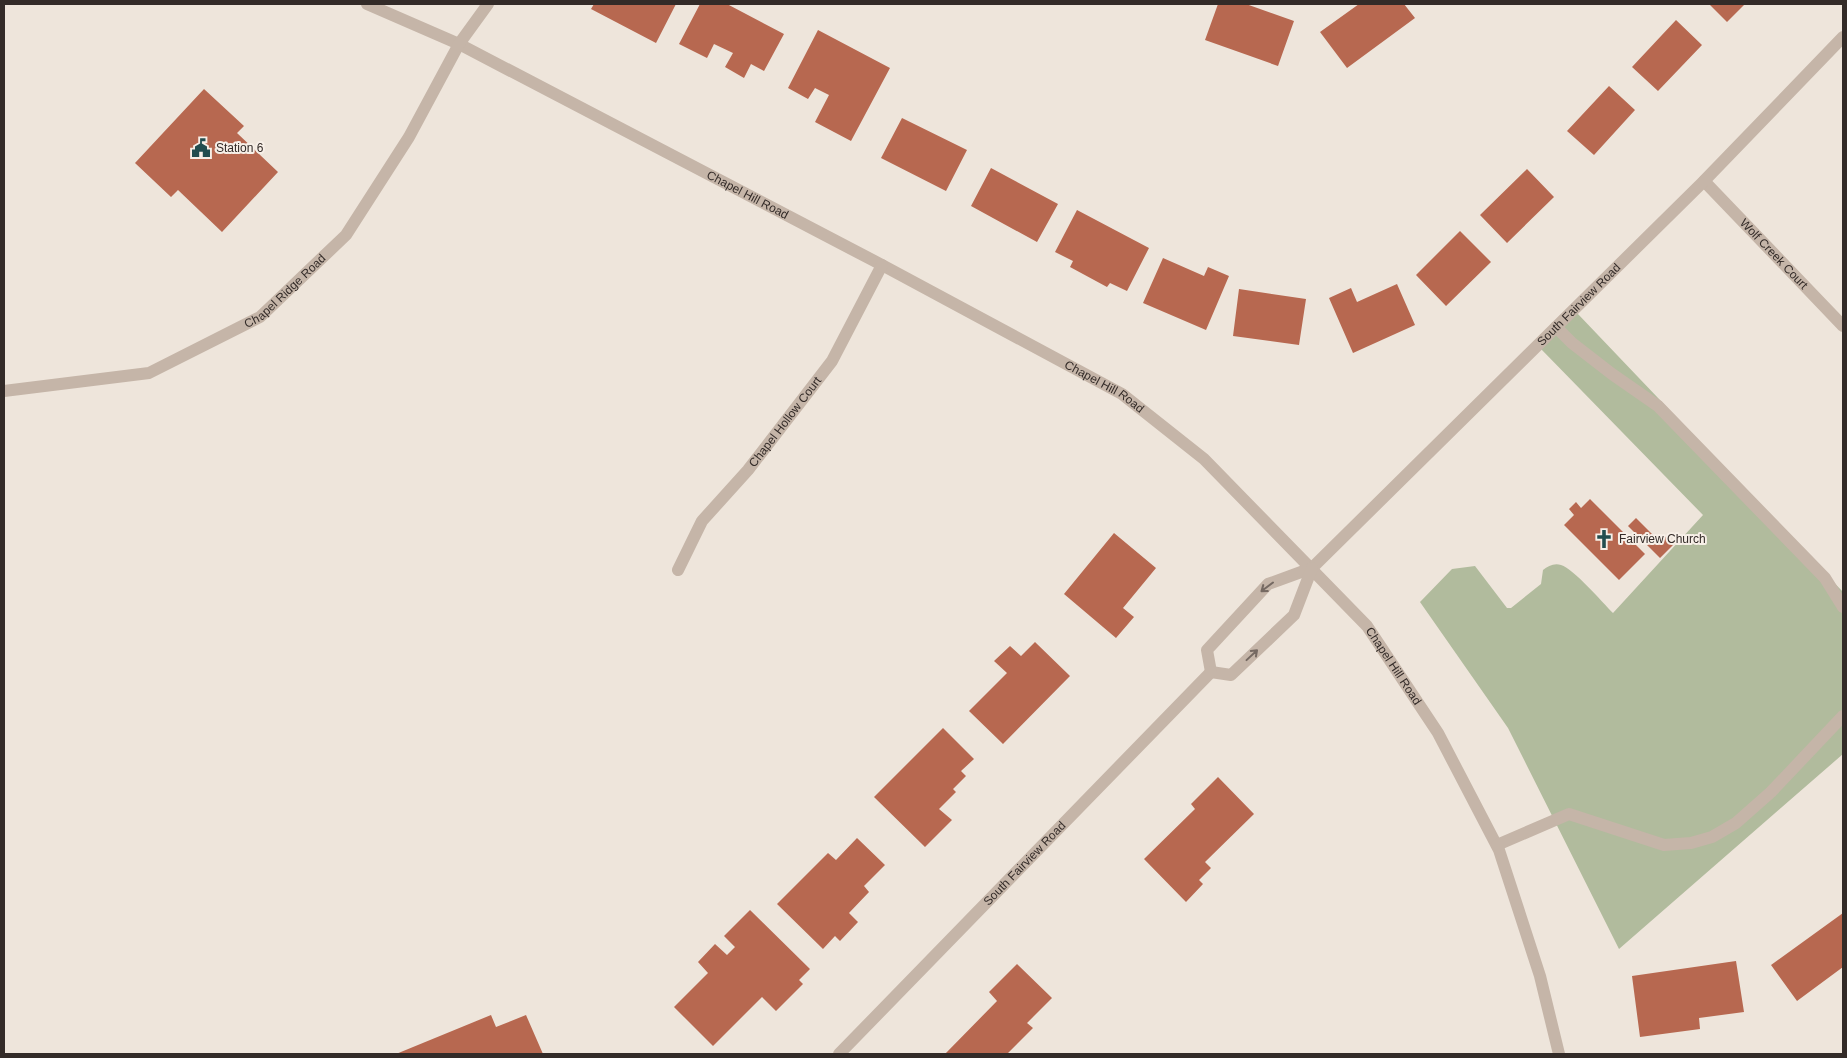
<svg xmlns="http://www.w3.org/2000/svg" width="1847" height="1058" font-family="Helvetica,sans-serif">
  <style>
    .green { fill: #b1bb9d }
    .building { fill: #b76850 }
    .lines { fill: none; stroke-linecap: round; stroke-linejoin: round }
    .minor { stroke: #c5b5a8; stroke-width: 12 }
    .oneway { stroke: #756962 }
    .labels { text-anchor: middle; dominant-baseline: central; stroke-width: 4; stroke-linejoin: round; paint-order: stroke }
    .poi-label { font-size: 12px; fill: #332b28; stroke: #f7efe7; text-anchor: start }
    .street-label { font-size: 12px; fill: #332b28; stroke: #f7efe7 }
  </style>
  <rect width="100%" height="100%" fill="#eee5db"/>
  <path class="green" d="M1577,313L1843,592V754L1619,949L1508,728L1420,602L1452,569L1475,566L1507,608H1511L1541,584L1543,570C1548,566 1554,563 1561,565C1574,569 1602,602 1613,613L1703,515L1541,349Z"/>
  <path class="building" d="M594,4H676L656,43L591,9Z
    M700,4H727L784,34L764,71L751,64L744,78L725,67L733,53L714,44L707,58L679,44Z
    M1218,4H1246L1294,21L1278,66L1205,40Z
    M1359,4H1404L1415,18L1347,68L1320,32Z
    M1709,4H1745L1727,22Z
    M1676,20L1702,45L1658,91L1632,67Z
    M818,30L890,68L851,141L815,122L829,95L815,88L808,99L788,88Z
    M1609,86L1635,110L1594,155L1567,131Z
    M204,89L244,126L237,133L278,172L222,232L178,190L171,197L135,163Z
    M902,118L967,150L946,191L881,158Z
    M991,168L1058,204L1037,242L971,206Z
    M1527,169L1554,197L1507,243L1480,215Z
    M1077,210L1149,248L1127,291L1110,283L1107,287L1070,267L1073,261L1055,252Z
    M1460,231L1491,262L1446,306L1416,275Z
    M1163,258L1204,276L1208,267L1229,276L1206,330L1143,303Z
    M1397,284L1415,325L1353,353L1329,298L1351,288L1357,302Z
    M1239,289L1306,299L1299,345L1233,336Z
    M1590,499L1645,554L1619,580L1564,525L1574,515L1569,509L1576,502L1581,508Z
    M1636,518L1658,540L1663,534L1673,545L1660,558L1628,526Z
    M1114,533L1156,568L1123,608L1134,617L1116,638L1064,594Z
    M1035,642L1070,676L1003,744L969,711L1007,673L994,661L1010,646L1021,656Z
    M943,728L974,759L961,771L966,776L953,789L956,792L939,809L952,820L925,847L874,797Z
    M1218,777L1254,814L1205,862L1211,868L1199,880L1203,884L1186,902L1144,859L1195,809L1191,804Z
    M857,838L885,865L864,886L869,892L849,913L858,922L840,941L835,936L823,949L777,904L828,853L836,860Z
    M750,910L810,969L799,980L803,984L776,1011L762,997L713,1046L674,1007L708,973L698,962L715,944L727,955L735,947L724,936Z
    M1843,913V967L1797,1001L1771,965Z
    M1736,961L1744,1012L1699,1018L1700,1029L1640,1037L1632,976Z
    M1017,964L1052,998L1027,1023L1033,1028L1007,1054H945L997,1001L989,992Z
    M491,1015L496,1027L526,1015L543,1054H396Z"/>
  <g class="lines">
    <g class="minor">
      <path id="s1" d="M367,4L459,44L882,265L1122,394L1204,459L1367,626L1438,733L1499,850L1540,976L1559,1054"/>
      <path id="s2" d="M1704,181L1843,326"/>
      <path d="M1556,327L1572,343L1612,374L1658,406L1825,578L1843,607"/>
      <path id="s3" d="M4,391L149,373L260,317L346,235L409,137L459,44L488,4"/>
      <path id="s4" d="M678,570L702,521L748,470L832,361L882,265"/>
      <path id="s5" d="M1211,672L1207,650L1268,584L1312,568L1704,181L1843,37"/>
      <path d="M1211,672L1231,675L1294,615L1312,568"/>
      <path d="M1497,845L1569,814L1664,845L1691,843L1712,837L1736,823L1771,792L1843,716"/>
      <path id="s6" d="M839,1054L1211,672"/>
    </g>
  </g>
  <defs><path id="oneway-shaft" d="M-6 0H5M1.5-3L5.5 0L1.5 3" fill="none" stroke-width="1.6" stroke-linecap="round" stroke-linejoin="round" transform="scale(1.25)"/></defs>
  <g class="oneway">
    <use href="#oneway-shaft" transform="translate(1267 587) rotate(143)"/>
    <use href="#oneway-shaft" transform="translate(1252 655) rotate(-43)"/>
  </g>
  <defs>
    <g id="civic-bare" transform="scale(1.5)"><path d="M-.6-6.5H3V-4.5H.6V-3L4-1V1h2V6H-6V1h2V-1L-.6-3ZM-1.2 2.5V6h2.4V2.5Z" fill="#224d4f" stroke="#f7efe7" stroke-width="2.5" paint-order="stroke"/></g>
    <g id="church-bare" transform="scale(1.5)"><path d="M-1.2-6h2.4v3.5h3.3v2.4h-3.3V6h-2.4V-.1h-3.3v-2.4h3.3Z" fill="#224d4f" stroke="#f7efe7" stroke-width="2.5" paint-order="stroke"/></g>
  </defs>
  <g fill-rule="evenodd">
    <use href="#civic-bare" x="201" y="148"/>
    <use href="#church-bare" x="1604" y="539"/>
  </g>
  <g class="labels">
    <g class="poi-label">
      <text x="216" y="148">Station 6</text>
      <text x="1619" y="539">Fairview Church</text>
    </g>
    <g class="street-label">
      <text stroke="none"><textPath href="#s1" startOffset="426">Chapel Hill Road</textPath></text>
      <text stroke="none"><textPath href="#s2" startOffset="101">Wolf Creek Court</textPath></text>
      <text stroke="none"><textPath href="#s3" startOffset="306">Chapel Ridge Road</textPath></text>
      <text stroke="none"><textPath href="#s5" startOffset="534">South Fairview Road</textPath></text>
      <text stroke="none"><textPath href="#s1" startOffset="831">Chapel Hill Road</textPath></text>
      <text stroke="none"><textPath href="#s4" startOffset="184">Chapel Hollow Court</textPath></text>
      <text stroke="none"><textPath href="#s1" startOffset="1236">Chapel Hill Road</textPath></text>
      <text stroke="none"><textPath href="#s6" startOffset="266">South Fairview Road</textPath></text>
    </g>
  </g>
  <rect width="1847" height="1058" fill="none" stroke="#332b28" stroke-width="10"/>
</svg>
